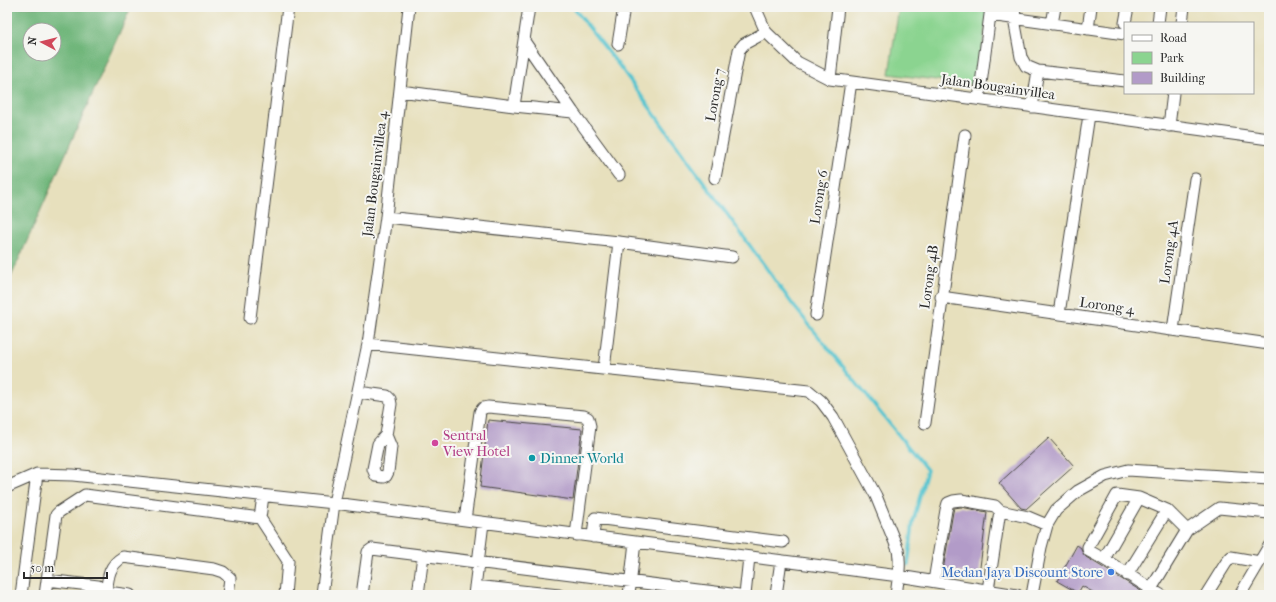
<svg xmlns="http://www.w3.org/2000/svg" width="1276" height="602" font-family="'IM FELL French Canon',serif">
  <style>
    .green { fill: #8bd490; stroke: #5b805e }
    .forest { fill: #70b67a; stroke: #4e7052; fill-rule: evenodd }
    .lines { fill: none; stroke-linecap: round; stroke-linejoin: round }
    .stream { stroke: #58c5d0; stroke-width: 3.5 }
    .building { fill: #b29bc8 }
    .minor-casing { stroke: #474641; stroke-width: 13 }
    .minor { stroke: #fff; stroke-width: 11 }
    .hotel-dot { fill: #d1479c; stroke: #f6f6f2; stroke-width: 1.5 }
    .culture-dot { fill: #0f9aa8; stroke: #f6f6f2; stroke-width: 1.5 }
    .shop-dot { fill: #3f7fe0; stroke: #f6f6f2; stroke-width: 1.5 }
    .labels { text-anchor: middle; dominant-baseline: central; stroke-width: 4; stroke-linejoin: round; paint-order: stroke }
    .street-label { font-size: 14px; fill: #2b2b2b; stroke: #f6f6f2 }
    .hotel-label { font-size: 14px; fill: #b23c85; stroke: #f6f6f2; text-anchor: start }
    .culture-label { font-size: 14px; fill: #0d838f; stroke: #f6f6f2; text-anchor: start }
    .shop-label { font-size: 14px; fill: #366cbe; stroke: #f6f6f2; text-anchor: end }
  </style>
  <rect width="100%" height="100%" fill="#f6f6f2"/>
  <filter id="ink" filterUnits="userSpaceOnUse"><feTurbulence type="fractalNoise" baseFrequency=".025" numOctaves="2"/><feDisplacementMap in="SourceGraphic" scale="8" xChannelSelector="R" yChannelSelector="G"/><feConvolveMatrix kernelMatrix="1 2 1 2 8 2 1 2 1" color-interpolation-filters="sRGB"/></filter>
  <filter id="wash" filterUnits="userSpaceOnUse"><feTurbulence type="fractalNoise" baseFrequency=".012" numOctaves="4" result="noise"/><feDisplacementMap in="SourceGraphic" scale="16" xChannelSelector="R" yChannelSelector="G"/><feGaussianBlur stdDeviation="0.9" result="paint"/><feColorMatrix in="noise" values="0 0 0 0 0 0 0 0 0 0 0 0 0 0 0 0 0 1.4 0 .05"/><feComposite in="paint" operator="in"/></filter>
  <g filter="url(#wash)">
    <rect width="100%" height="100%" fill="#e7e0bd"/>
    <path class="green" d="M899,7H988L977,85L889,74Z"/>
    <path class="forest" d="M7,7H131L7,286ZM30,30H54V54H30Z"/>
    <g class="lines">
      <path class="stream" d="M573,7L621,68L793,305L927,470L913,522L908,565"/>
    </g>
    <g id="blocks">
      <path class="building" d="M488,420L582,429L573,500L480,487Z
        M1049,438L1074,466L1026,509L1021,508L999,483Z
        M961,507L987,512L979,575L943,570L953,512L954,508Z
        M1077,545L1081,548L1082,552L1086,557L1141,591L1138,595H1098L1082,586L1078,593L1057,581Z"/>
    </g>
  </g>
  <g filter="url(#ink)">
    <use href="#blocks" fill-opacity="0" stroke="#474641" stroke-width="1"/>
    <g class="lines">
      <g class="minor-casing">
        <path id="minor" d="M755,7L766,32L797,62L830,79L1269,139
          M1015,7L1014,19L1021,57L1026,66L1038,71L1125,81
          M990,15L1125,34
          M1125,23L1128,7
          M1158,23L1160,7
          M1182,23L1184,7
          M1052,24L1055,7
          M1088,29L1091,7
          M524,41L573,112L619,175
          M618,44L624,7
          M830,79L838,7
          M400,91L514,106L573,112
          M979,99L991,7
          M514,106L529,7
          M1032,107L1038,71
          M1169,126L1173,93
          M715,178L739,50L744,44L766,32
          M386,217L619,242L732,257
          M941,297L1269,344
          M1059,314L1089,115
          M816,315L851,82
          M250,318L288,7
          M1173,330L1195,179
          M368,344L809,391L821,401L833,417L876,496L898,550C901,565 898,580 896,595
          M604,369L619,242
          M358,392L387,396L390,399L391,404L386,435L391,447L388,472L386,476L384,477L376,476L373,469L378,444L386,435
          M925,423L965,135
          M7,487L37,474L73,475L334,503L899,576L1017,595
          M263,496L260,518L288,561L285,595
          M465,520L480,412L483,408L488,407L584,416L588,418L590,426L576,535
          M593,537L595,518L783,542
          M1104,559L1139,498
          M1127,575L1167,510
          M47,580L98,586L107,592L130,595
          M934,581L946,510L948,503L953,501L961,500L995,506L1000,511L1028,517L1047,525
          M475,586L559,595
          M988,590L1000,511
          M1148,594L1187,530L1219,508L1269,513
          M21,595L37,474
          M45,595L56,515L59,512L85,495L260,518
          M106,595C108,578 108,566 123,557L214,569L223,572L230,578L228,595
          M322,595L334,503L368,344L386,217L409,7
          M362,595L368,552L372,549L739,595
          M418,595L423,555
          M474,595L483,523
          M629,595L635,542
          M745,595L749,557
          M776,595L781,561
          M1032,595L1041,547L1047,525L1056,510L1078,491L1105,476L1128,470L1269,479
          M1161,595C1137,581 1114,564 1089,551L1088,549V547L1117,495L1139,498L1167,510L1187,530
          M1206,595L1226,563L1231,557L1260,562
          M1240,595L1269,546"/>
      </g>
      <use href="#minor" class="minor"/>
    </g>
  </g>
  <circle class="hotel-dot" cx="435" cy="443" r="4"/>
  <circle class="culture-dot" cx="532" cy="458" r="4"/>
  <circle class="shop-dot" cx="1111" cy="572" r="4"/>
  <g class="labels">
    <g class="street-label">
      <text transform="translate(998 87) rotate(8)">Jalan Bougainvillea</text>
      <text transform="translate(715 95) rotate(-80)">Lorong 7</text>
      <text transform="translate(375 174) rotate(-83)">Jalan Bougainvillea 4</text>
      <text transform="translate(819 197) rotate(-81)">Lorong 6</text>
      <text transform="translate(1169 252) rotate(-82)">Lorong 4A</text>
      <text transform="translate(929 277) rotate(-82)">Lorong 4B</text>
      <text transform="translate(1107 306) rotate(8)">Lorong 4</text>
    </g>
    <g class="hotel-label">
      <text x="443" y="435">Sentral<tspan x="443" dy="16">View Hotel</tspan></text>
    </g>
    <g class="culture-label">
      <text x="540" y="458">Dinner World</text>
    </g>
    <g class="shop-label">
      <text x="1103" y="572">Medan Jaya Discount Store</text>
    </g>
  </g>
  <rect width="1276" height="602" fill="none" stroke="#f6f6f2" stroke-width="24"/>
  <rect x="1124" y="22" width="130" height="72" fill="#f6f6f2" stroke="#a5a5a2"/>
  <rect x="1132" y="35" width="20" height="6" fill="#ffffff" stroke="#a5a5a2"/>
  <text x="1160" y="42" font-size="12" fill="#2b2b2b">Road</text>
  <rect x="1132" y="52" width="20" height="12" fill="#8bd490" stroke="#a5a5a2"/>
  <text x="1160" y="62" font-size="12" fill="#2b2b2b">Park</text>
  <rect x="1132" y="72" width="20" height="12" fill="#b29bc8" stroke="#a5a5a2"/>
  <text x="1160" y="82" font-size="12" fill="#2b2b2b">Building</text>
  <g transform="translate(42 42) rotate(277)"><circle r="19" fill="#f6f6f2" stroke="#a5a5a2"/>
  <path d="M0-3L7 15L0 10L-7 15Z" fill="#d1495b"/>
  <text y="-6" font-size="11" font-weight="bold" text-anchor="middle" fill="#2b2b2b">N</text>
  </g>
  <path d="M24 572v6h83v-6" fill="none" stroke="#2b2b2b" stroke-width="2"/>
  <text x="30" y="572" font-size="12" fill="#2b2b2b" stroke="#f6f6f2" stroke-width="3" paint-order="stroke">50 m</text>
</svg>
